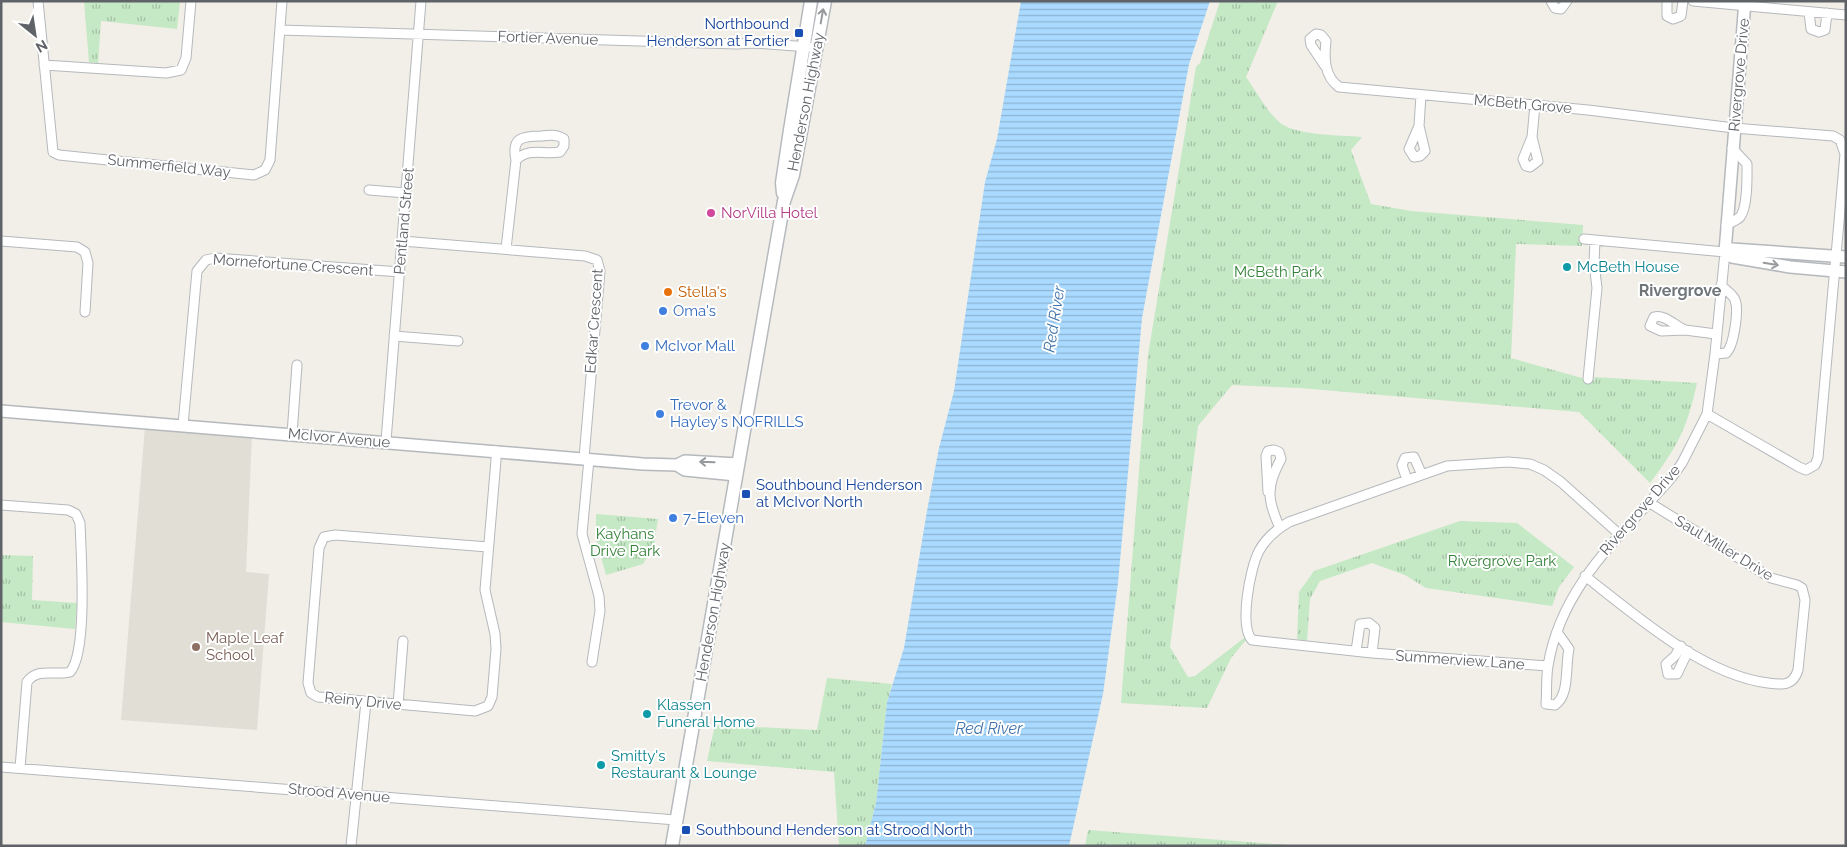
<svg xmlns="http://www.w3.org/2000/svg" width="1847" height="847" font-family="Raleway,sans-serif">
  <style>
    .education { fill: #e1ded6 }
    .grass { fill: url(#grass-tufts) }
    .water { fill: url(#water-rules) }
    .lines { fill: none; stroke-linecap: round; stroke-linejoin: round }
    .minor-casing { stroke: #b5b8bc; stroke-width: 11 }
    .tertiary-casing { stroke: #b5b8bc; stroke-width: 14 }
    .secondary-casing { stroke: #b6babf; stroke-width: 15 }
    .minor { stroke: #fff; stroke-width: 9 }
    .tertiary { stroke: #fff; stroke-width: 11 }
    .secondary { stroke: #fff; stroke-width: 12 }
    .oneway { stroke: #979a9d }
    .transit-dot { fill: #1a4fb4; stroke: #fff; stroke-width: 2 }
    .hotel-dot { fill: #d1479c; stroke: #fff; stroke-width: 2 }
    .culture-dot { fill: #0f9aa8; stroke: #fff; stroke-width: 2 }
    .food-dot { fill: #e8710a; stroke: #fff; stroke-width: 2 }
    .shop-dot { fill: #3f7fe0; stroke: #fff; stroke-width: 2 }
    .education-dot { fill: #8d6e63; stroke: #fff; stroke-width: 2 }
    .labels { text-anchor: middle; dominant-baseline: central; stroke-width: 4; stroke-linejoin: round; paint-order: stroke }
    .transit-label { font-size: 15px; fill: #164399; stroke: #fff; text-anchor: start }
    .street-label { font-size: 15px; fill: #5f6368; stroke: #fff }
    .hotel-label { font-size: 15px; fill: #b23c85; stroke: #fff; text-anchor: start }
    .culture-label { font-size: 15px; fill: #0d838f; stroke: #fff; text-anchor: start }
    .park-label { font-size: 15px; fill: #348238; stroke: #fff }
    .food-label { font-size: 15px; fill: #c56008; stroke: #fff; text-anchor: start }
    .shop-label { font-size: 15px; fill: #366cbe; stroke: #fff; text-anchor: start }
    .education-label { font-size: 15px; fill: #785e54; stroke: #fff; text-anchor: start }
    .neighbourhood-label { font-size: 16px; font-weight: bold; fill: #70757a; stroke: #fff }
    .water-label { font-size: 16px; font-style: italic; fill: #4174aa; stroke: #fff }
  </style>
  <defs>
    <pattern id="grass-tufts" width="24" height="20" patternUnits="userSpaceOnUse" patternTransform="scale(1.25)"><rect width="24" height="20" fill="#c5e8c5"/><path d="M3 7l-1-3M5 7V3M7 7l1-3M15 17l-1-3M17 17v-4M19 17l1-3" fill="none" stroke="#a3c0a4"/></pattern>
    <pattern id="water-rules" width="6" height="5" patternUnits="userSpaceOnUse" patternTransform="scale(1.25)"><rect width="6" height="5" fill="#aadaff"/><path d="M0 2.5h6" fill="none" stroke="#8eb4d2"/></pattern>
  </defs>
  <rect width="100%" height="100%" fill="#f1efe8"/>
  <path class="education" d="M145,427L252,436L246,572L269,574L257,730L121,720Z"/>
  <path class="grass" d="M84,1H180L177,29L101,21L98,63L89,62Z
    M1220,1H1278L1246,77C1256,91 1266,110 1278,121C1293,136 1341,135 1362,137L1351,150L1371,204L1411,211L1583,225L1582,246L1516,244L1511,358L1582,378L1596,380L1593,377L1697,383C1687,428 1678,446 1650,483L1579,412L1300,388L1232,385L1198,426L1170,647L1188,677L1195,676L1244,638L1246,640L1231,658L1207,708L1121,703L1148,355L1196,67L1200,63Z
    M596,514L658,519L654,544L643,564L606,575L596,539Z
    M1460,521L1517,523L1574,567L1559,587L1552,606L1426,588L1405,575L1372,563L1320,581L1310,599L1307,641L1297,639L1299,592L1314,571Z
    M1,555L33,556L32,600L77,603L75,629L1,622Z
    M827,678L892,684L887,702L876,803L865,846H839L834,772L707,761L715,725L817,730Z
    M1088,830L1301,846H1085Z"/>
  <path class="water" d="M1021,1H1210L1189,64L1142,318L1118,583L1103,694L1069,846H865L876,803L887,702L904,648L927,511L939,448L954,391L985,182L997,139Z"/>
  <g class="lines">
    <g class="minor-casing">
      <path id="minor" d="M38,1L53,152L59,155L254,175L265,170L270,160L282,1
        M1551,1L1555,8L1561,9L1567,1
        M1667,1V16L1673,19L1681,16L1683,1
        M1693,1L1846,15
        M1809,12L1811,29L1819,32L1825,30L1827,13
        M280,30L737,44L755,43L809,47
        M44,65L166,73L181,70L186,58L191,1
        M1325,66L1311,45L1310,39L1316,34L1321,35L1326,41C1324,58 1324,76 1339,87L1588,110L1734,128L1833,136L1840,140L1845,154L1818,458L1815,465L1806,470L1799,467L1707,414
        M1419,126L1425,151L1420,156L1414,157L1409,149L1419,126L1421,95
        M1532,137L1523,159L1526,166L1530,167L1538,161L1532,137L1535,105
        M369,190L406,193
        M1726,225C1730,223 1737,220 1740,217C1748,207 1747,176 1747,164L1732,148
        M1,241L77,247L85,252L88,263L85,312
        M402,241L585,256L597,260L600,271L584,458
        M506,249L516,160C511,138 522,136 541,136C549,135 557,134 564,139V146L560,152C543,155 529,147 516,160
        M1685,330C1675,326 1665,314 1654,317L1650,326L1661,331L1685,330L1716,334
        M394,336L458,341
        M1715,354L1726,353C1734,346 1739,310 1735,300C1733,294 1725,290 1721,285
        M1588,379L1597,288L1594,263L1595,240
        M183,425L197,271L206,260L215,258L400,272
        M292,434L297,365
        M386,441L421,1
        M589,459L582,534L599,596L600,611L592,662
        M1407,480L1402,465L1405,458L1414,457L1422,475
        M1268,492L1266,456L1268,451L1274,450L1279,452L1281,459C1266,486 1267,500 1280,528
        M1,505L68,510L76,514L80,523C81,552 88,652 70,672C55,676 38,667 27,682L20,768
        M488,547L335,535L324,537L319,548L308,683L311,693L318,697L475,711L488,706L492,697L496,649L495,634L485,590L496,460V451
        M1585,576C1635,615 1703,675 1768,683C1783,685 1793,686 1798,670L1805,600L1802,588L1797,585L1771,578L1650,503
        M1557,632L1569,649C1565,666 1570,695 1555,705L1546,704C1547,691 1546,678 1548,666C1561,585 1622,535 1672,477L1682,463L1707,414L1715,354L1725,252L1584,239
        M1681,646L1675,656L1666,664L1668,674H1677L1688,651
        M1356,651L1360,624L1369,623L1375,628L1372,653
        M1548,666L1372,653L1252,640C1239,626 1250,568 1259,551C1266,538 1277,529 1289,522L1447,466L1508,462L1530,464L1544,470L1561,482L1619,534
        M398,705L403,641
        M1,767L676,820
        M351,846L366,702"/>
    </g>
    <g class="tertiary-casing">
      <path id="tertiary" d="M1725,252L1745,1
        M1725,252L1732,257L1790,267L1846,272
        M1725,252L1732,249L1846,257
        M1,411L643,464L677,465L685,461L738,464
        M677,465L685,470L736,475"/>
    </g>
    <g class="secondary-casing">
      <path id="secondary" d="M783,193L782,183L790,130L811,1
        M672,846L775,252L784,201L793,175L825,1"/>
    </g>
    <use href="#minor" class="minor"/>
    <use href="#tertiary" class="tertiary"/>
    <use href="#secondary" class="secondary"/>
  </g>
  <defs><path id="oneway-shaft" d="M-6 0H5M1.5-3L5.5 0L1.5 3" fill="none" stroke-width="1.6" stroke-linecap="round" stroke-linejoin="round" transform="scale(1.25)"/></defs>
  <g class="oneway">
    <use href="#oneway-shaft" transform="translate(822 16) rotate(-80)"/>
    <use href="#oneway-shaft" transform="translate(1771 264) rotate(10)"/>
    <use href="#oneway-shaft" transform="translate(707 462) rotate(-178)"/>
  </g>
  <g class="transit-dot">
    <rect x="794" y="28" width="10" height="10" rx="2.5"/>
    <rect x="741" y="489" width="10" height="10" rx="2.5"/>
    <rect x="681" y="825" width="10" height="10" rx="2.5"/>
  </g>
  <circle class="hotel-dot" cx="711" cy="213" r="5"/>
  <g class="culture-dot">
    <circle cx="1567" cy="267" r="5"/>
    <circle cx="647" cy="714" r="5"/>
    <circle cx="601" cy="765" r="5"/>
  </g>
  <circle class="food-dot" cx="668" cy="292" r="5"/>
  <g class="shop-dot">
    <circle cx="663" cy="311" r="5"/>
    <circle cx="645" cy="346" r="5"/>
    <circle cx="660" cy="414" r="5"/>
    <circle cx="673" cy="518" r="5"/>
  </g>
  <circle class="education-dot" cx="196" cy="647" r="5"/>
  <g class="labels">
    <g class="transit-label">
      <text x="789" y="24" text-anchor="end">Northbound<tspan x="789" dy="17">Henderson at Fortier</tspan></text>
      <text x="756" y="485">Southbound Henderson<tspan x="756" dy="17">at McIvor North</tspan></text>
      <text x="696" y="830">Southbound Henderson at Strood North</text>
    </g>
    <g class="street-label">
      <text transform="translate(548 38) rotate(2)">Fortier Avenue</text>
      <text transform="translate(1739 75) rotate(-85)">Rivergrove Drive</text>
      <text transform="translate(806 102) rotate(-79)">Henderson Highway</text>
      <text transform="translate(1523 104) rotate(5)">McBeth Grove</text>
      <text transform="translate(169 166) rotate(6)">Summerfield Way</text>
      <text transform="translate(404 221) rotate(-85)">Pentland Street</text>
      <text transform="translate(293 265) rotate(4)">Mornefortune Crescent</text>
      <text transform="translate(594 321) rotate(-86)">Edkar Crescent</text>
      <text transform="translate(339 438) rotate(5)">McIvor Avenue</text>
      <text transform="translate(1640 510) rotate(-49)">Rivergrove Drive</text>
      <text transform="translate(1724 548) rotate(31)">Saul Miller Drive</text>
      <text transform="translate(713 612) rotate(-80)">Henderson Highway</text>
      <text transform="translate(1460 660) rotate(4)">Summerview Lane</text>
      <text transform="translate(363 701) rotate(6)">Reiny Drive</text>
      <text transform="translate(339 793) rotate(5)">Strood Avenue</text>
    </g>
    <g class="hotel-label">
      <text x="721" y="213">NorVilla Hotel</text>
    </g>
    <g class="culture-label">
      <text x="1577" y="267">McBeth House</text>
      <text x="657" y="705">Klassen<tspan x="657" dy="17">Funeral Home</tspan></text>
      <text x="611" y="756">Smitty's<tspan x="611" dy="17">Restaurant &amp; Lounge</tspan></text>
    </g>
    <g class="park-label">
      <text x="1278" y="272">McBeth Park</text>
      <text x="625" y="534">Kayhans<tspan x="625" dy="17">Drive Park</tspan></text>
      <text x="1502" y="561">Rivergrove Park</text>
    </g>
    <g class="food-label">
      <text x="678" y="292">Stella's</text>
    </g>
    <g class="shop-label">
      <text x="673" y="311">Oma's</text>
      <text x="655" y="346">McIvor Mall</text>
      <text x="670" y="405">Trevor &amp;<tspan x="670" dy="17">Hayley's NOFRILLS</tspan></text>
      <text x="683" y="518">7-Eleven</text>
    </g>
    <g class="education-label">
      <text x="206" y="638">Maple Leaf<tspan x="206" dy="17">School</tspan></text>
    </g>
    <g class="neighbourhood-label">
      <text x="1680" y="290">Rivergrove</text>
    </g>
    <g class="water-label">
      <text transform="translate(1054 319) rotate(-81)">Red River</text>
      <text x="989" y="728">Red River</text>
    </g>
  </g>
  <rect width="1847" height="847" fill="none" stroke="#5f6368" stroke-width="5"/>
  <g transform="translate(35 35) rotate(150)" stroke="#ffffff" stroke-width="4" paint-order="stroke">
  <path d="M0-4L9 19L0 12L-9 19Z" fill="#5f6368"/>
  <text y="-8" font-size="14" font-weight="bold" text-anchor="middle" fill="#5f6368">N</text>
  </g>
</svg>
